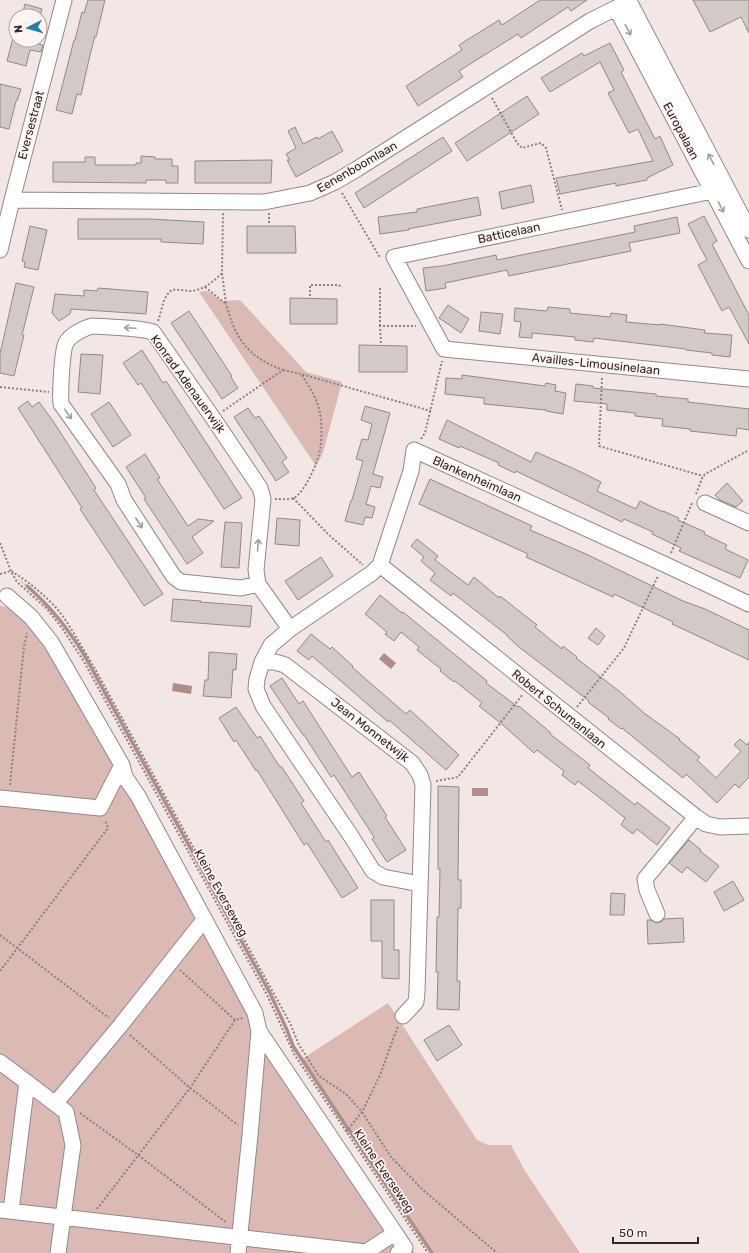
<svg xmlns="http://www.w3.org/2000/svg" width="749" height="1253" font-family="Rubik,sans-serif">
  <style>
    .green { fill: #dbb9b5 }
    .water { fill: #af8d88 }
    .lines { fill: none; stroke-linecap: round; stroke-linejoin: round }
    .stream { stroke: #af8d88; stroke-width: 3.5 }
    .building { fill: #d3c9c7; stroke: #928886 }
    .minor-casing { stroke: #928887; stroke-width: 17 }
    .path { stroke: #8a8281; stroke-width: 2; stroke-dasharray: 2 2; stroke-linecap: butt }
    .minor { stroke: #fff; stroke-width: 15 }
    .oneway { stroke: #a09e9d }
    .labels { text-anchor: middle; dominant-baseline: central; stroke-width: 3.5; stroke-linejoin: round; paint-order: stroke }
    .street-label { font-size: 12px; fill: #2b2726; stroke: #fff4f2 }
  </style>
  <rect width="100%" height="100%" fill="#f2e7e5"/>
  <path class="green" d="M204,291L209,292L222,301L240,300L306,372L342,382L323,453L316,466L199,292Z
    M18,578L50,606L65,625L87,658L271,993L288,1030L294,1046L302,1059L388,1003L477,1140L488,1145H511L525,1171L580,1253H432L320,1086H318L292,1047L286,1030L269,994L77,646L49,607L21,582Z
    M0,604L1,606L12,608L28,622L90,718L122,782L253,1017L415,1253H0Z"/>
  <path class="water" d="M384,653L396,663L391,669L379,659Z
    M173,683L192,686L191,694L172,691Z
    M472,788H488V796H472Z"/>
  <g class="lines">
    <path class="stream" d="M27,586C51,607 70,631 86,658L270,993L287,1030L293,1046L348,1129
      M349,1130L432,1253"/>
  </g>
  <path class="building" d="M88,0H105L96,37L95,36L90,55L81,95L77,94L72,114L56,110L74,40H75L82,12L84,13Z
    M540,0H587L571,11L568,7L521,38L518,34L459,71L463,77L418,106L406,86L462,50L459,45L499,20L502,25Z
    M693,0H749V33L741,17L710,32Z
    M25,4L42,9L40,16H22Z
    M13,38H16V40H22L43,45L41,52L30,50L26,66L7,61Z
    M610,43L624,70L621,72L655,139L660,136L673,165L647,178V180L616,186V183L560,194L556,178L653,161L638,129L629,133L608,93L614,90L600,62L550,92L541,78L582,53L584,56Z
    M0,84L21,89L17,101H16L9,129L0,127Z
    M527,96L539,114L467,161L455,143Z
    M295,127L303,144L317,137L318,139L332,131L343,151L296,177L287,160H290L286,154L296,148L288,131Z
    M443,137L452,151L364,208L355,193Z
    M141,156L155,157V159H172V166H178V183H166V180H146V183L53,182V162H85V157H95V165H136V163H141Z
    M272,160L271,183H195V161Z
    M531,185L534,202L502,209L499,192Z
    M478,197L481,215L408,229L409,230L380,234L378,217L417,212V209Z
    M704,216L717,241L712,244L749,315V344L729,307L722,311L698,265L707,260L688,224Z
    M677,217L680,233L629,243L631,251L509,276L507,270L445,283L446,288L426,291L423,268L442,266L496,255L497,260L635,232L634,226Z
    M78,219H150L204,222L203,244L161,242V239H78Z
    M30,226L47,230L38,270L24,267L25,262L22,261Z
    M247,226H295L296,253H247Z
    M16,283L34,287L22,335H24L14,376L0,373V354Z
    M98,288L148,292L146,314L71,309L70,314L59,321L52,313L55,294L84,296V290L97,291Z
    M290,298L337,299V324H290Z
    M448,305L469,319L461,333L439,318Z
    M548,307L570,309V313L610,317L611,313L627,315L626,322L660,325V324L705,330L704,333L732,335L730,357L712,355V353L686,350V349L594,338L593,342L575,340V337L532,333V338L519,337L521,322L514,321L515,308L547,311Z
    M189,311L232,376L231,377L238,388L222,399L171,323Z
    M481,312L503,314L500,334L479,331Z
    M359,345L407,346V372H359Z
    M142,350L163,383L166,381L242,498L224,509L141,383L138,385L123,363Z
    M81,354L103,355L100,394L78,392Z
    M462,375L545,386L546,383L556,385L555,391L566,393L563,414L546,411V410L484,404V398L445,394L446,378L462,379Z
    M576,384L593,386V388L656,394V396L688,399V402L749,409V430L737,428L736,436L690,431V429L662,426L663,419L635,416V413L607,410V404L574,401Z
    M28,401L32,407L39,402L53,421L96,488L94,490L163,594L144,606L80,509L82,508L18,408Z
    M109,402L131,435L113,447L91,414Z
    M365,406L390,413L373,474L383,477L380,488L371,486L366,504L375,507L372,518L365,517L363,525L345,521L351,500H352L363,461L356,459L362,439L368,440L372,424L361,420Z
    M248,408L255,418L259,416L287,458L282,462L289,472L276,481L234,417Z
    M447,420L531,462L536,452L579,471L601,482L597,491L636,509L640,501L663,512V511L679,518L678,520L705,532L704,534L727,545L725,549L748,560L740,578L679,551L681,548L652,534L653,532L624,519L622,522L516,471L515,473L498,465L499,463L460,446L459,448L439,439Z
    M145,454L160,478L157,479L188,526L198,519L214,521L192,537L203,553L187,564L144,499L146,498L126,467Z
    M430,479L532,526L530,530L586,554L683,601L705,609L749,630V660L672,624L673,622L614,594L613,597L526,557L528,554L419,504Z
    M727,483L743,501L736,507L720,500L715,495Z
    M277,518L300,520L299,546L275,544Z
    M225,522L242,523L239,568L221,567Z
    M417,539L438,556L435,560L468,585L474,577L499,598L500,596L537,625L535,627L562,649L563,646L577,657L576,658L619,691L644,713L680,739L679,740L700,757L697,760L716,778L741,751L734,745L740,739L747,745L749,742V777L739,788L735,784L717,803L686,774L683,778L622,728L621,729L608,719L609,718L588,702L589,701L519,647L507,636V635L453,593L451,596L430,580L435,573L421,561L424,557L411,546Z
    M321,557L333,576L298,600L285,581Z
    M380,595L402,613L403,612L487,681L486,683L518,707L519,706L551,733L550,734L590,765L588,768L635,805L637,802L670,828L657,845L637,829L633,834L621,825L625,818L605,802L578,781L575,785L562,775L564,771L537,750L534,753L503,725L479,706L482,703L455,681L454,682L440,671L441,669L417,650L419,647L401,632L394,641L385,634L387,632L365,614Z
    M173,599L201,601L200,602L252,606L250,627L171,621Z
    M596,628L605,636L598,645L588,638Z
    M311,634L330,649L332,647L353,666L352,667L406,714L410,710L459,755L446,770L389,720L388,722L312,656L309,660L297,651Z
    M209,652L237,654L236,670L233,669L231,698L203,696L205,680H208Z
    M282,678L299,704L303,701L352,777L359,772L387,816L385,817L406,850L387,862L372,839L374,837L334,775L331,777L304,735H303L270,686Z
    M236,707L257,738L260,736L280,767L281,766L304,801L301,803L326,842L328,840L358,888L342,898L307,843L304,845L257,770L256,771L236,740L234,742L219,718Z
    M438,786L459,787L458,880H461V908H458L457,981H460L459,1010L437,1009L438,972H436L437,917H439L440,869H438Z
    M689,840L701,850L700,851L719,866L706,882L687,867L682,873L669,863Z
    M733,881L744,900L724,911L714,892Z
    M611,893L625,894L624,915H610Z
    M371,900H394V950H399V979L382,978V941H371Z
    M683,918L684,942L648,944L647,920H651L656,923L661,922L664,919Z
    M449,1025L462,1045L437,1061L424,1040Z"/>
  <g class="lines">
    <g class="minor-casing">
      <path id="minor" d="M727,188L394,257L444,349L749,379
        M12,200L264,202L310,193L335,182L357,169L590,21L616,8
        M749,230L629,1L616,8L749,261
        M0,250L12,200L64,0
        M705,503L749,523
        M380,565L696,817L706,824L720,827L749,826
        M258,584L241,588L181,582L174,577L124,500L118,484L61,404C60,394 62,350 66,343C70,335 84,328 92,326C98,326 105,327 110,327C125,328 139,328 153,332L213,418L260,488L263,499L256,570L258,584L290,629
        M7,596L31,617L51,642L122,765L125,777L138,796L255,1013L259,1031L250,1135L238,1253
        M262,662H275L285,665L412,763L420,775L423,785L417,992L416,1002L403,1016
        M0,798L100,808L122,765
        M420,884L383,877L373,871L351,836L263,706L256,689L257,679L262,662L271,645L290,629L372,573L380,565L411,471L414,450L664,564L749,604
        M657,914L647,890L645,879L696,817
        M259,1031L395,1233
        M0,1062L66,1112L73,1145L58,1253
        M55,1104L120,1026L204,920
        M0,1210L366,1252L367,1253
        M11,1211L27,1082
        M366,1252L395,1233L405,1248L398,1253"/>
    </g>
    <path class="path" d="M492,98L517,143L522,148L541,143L546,148L562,210
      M342,193L379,256H382
      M269,213V225
      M205,287L226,304L222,273
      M310,296V285H339L342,288
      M158,321C162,311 162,297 172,290C178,289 185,291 191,291C204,290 214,281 222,273L223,213
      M380,326V288
      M381,343L380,326H416
      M283,370L301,374L431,411
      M602,378L599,446L703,476
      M0,387L49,392
      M223,411L283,370C248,357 236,340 226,304
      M421,439L425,433L442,361
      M696,494L703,476L707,473L749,450
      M293,498L329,535L363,565
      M275,499C281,499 288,500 294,498C305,492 318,462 320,450C322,438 322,424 320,413C317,398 309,386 301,374
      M0,543L11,571L17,582L47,609L62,628L83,660L267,995L294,1054L428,1253
      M671,553L692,503
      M0,574L11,571C28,581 46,596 59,611C72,628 82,648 94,667L290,1023L299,1045L319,1076L346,1094L362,1112L391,1157L422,1189L497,1253
      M577,707L624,648L658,576
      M436,781L458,777L523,694
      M10,785L24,646L27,633
      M0,935L109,1018
      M180,970L235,1020
      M0,971L108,828L105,820
      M130,1035L190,1088L238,1125
      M80,1113L138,1155L227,1223
      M346,1132L362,1112L380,1075L398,1026
      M97,1209L190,1088L235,1020L243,1018"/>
    <use href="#minor" class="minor"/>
  </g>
  <defs><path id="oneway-shaft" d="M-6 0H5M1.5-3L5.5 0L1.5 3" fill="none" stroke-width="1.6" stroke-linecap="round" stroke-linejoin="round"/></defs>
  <g class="oneway">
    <use href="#oneway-shaft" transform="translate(628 30) rotate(62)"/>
    <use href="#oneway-shaft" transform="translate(711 159) rotate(-118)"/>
    <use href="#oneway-shaft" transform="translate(721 207) rotate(63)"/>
    <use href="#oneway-shaft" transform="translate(130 328) rotate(-177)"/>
    <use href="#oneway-shaft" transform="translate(68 414) rotate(55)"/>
    <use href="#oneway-shaft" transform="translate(139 523) rotate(57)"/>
    <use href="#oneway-shaft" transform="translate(258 545) rotate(-85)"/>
  </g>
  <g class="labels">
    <g class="street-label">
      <text transform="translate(31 125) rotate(-75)">Eversestraat</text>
      <text transform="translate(681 131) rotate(62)">Europalaan</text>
      <text transform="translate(357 167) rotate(-30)">Eenenboomlaan</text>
      <text transform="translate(509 233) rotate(-12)">Batticelaan</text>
      <text transform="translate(596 364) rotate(6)">Availles-Limousinelaan</text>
      <text transform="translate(188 384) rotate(54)">Konrad Adenauerwijk</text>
      <text transform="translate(477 479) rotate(24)">Blankenheimlaan</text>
      <text transform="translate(559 709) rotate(39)">Robert Schumanlaan</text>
      <text transform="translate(370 730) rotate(38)">Jean Monnetwijk</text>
      <text transform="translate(221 893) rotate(61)">Kleine Everseweg</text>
      <text transform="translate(384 1171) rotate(56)">Kleine Everseweg</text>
    </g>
  </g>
  <g transform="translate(28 28) rotate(264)"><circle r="19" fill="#fff4f2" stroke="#aaa2a0"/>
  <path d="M0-3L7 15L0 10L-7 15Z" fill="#267ead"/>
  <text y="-6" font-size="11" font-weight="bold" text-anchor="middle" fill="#2b2726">N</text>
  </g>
  <path d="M613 1237v6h85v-6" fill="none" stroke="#2b2726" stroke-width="2"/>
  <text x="619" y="1237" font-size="12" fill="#2b2726" stroke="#fff4f2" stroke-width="3" paint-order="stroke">50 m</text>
</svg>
